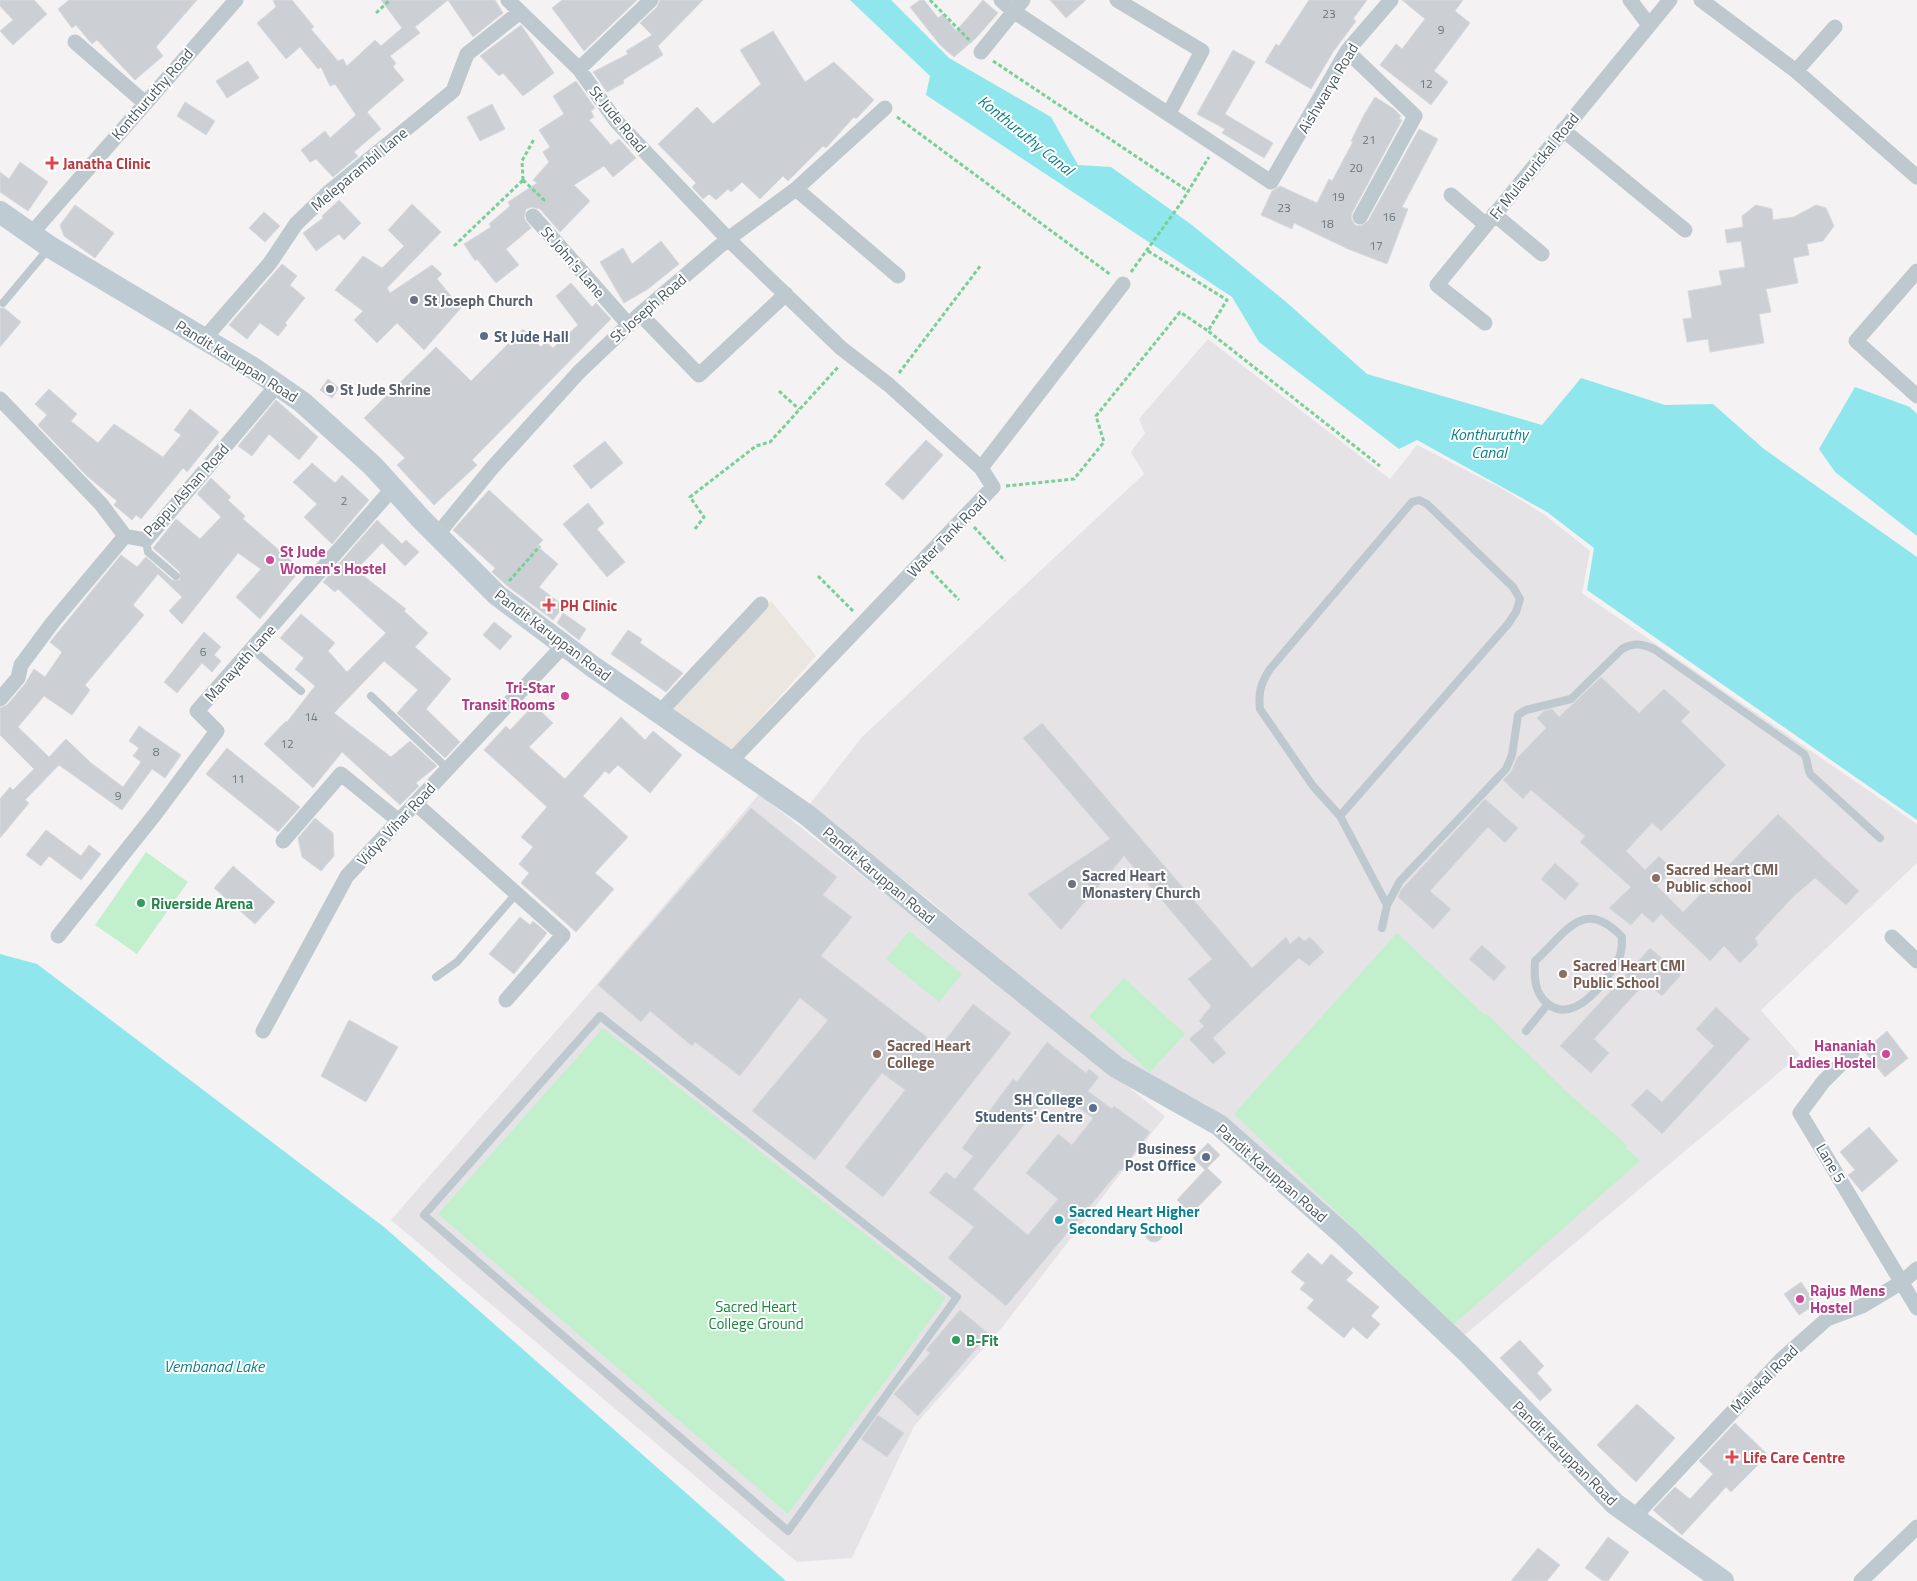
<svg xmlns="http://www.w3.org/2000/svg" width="1917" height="1581" font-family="'Titillium Web',sans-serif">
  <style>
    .commercial { fill: #ebe6e0 }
    .education { fill: #e5e3e5 }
    .green { fill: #c2f0cd }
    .water { fill: #8fe7ed }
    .building { fill: #ccd0d4; stroke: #d6d9dd; fill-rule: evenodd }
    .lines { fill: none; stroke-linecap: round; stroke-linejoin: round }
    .path { stroke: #79cf98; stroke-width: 3; stroke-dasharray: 4 2.5; stroke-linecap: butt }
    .lane { stroke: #bdc9ce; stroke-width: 8 }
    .street { stroke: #bdc9ce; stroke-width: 15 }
    .secondary { stroke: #becbd3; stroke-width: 22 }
    .health-dot { fill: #e0444e; stroke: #fff; stroke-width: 2 }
    .worship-dot { fill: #6b7280; stroke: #fff; stroke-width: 2 }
    .service-dot { fill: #5c6f8a; stroke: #fff; stroke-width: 2 }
    .hotel-dot { fill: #d1479c; stroke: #fff; stroke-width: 2 }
    .education-dot { fill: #8d6e63; stroke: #fff; stroke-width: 2 }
    .leisure-dot { fill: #2e9e5b; stroke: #fff; stroke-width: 2 }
    .culture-dot { fill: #0f9aa8; stroke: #fff; stroke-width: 2 }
    .labels { text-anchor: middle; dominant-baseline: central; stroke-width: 4; stroke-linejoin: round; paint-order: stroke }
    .number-label { font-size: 12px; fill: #6a777d }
    .street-label { font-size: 15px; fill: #495960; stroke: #fff }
    .health-label { font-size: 15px; font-weight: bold; fill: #be3a42; stroke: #fff; text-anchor: start }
    .worship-label { font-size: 15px; font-weight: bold; fill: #5b616d; stroke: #fff; text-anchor: start }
    .service-label { font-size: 15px; font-weight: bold; fill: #4e5e75; stroke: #fff; text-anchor: end }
    .hotel-label { font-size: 15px; font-weight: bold; fill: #b23c85; stroke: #fff; text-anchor: start }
    .education-label { font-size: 15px; font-weight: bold; fill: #785e54; stroke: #fff; text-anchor: start }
    .leisure-label { font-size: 15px; font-weight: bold; fill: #27864d; stroke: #fff; text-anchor: start }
    .culture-label { font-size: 15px; font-weight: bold; fill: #0d838f; stroke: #fff; text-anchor: start }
    .park-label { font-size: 15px; fill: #18843e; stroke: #fff }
    .water-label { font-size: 16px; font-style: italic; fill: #0d8188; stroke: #fff }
  </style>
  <rect width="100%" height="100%" fill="#f4f2f2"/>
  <path class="commercial" d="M771,601L816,656L732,750L673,709Z"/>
  <path class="education" d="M1208,339L1390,479L1417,445L1501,488L1545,515L1590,551L1582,593L1917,824V863L1761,1010L1800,1055L1461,1338L1207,1105L1121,1062L929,900L809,805L862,737L1144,474L1131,452L1145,433L1139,419Z
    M759,794L1165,1116L1004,1325L914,1426L852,1558L797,1562L391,1220L591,991Z"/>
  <path class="green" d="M146,852L188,882L137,954L95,925Z
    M909,931L962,974L939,1002L886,959Z
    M1397,933L1485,1015L1487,1014L1566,1091L1628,1146L1626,1148L1640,1161L1454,1324L1234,1114Z
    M1124,978L1185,1034L1150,1072L1089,1016Z
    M603,1028L946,1298L788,1514L438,1214Z"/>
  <path class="water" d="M850,0H891L949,58L1051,117L1078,165L1111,167L1192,225L1285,301L1367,374L1542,425L1581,378L1665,405L1713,404L1764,449L1917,557V820L1587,590L1594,548L1547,512L1417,440L1399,449L1259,342L1232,297L926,95L930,76Z
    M1855,387L1910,407L1917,414V536L1835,472L1819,449Z
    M0,954L37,964L384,1227L786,1581H0Z"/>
  <path class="building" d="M0,0H34L47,14L13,45L0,31L13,20L0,6Z
    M69,0H197L156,47L163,56L135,80L97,40L92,44L76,25L72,28L58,9Z
    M273,0H292L314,27L311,29L338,61L343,59L347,66L375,40L381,46L402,28L381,0H495L503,13L473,37L448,0L415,27L420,33L390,56L396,63L393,67L404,80L367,112L381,129L354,152L358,156L333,177L316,159L310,162L301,150L325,131L330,138L356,115L335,84L330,86L321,67L318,69L300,47L286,59L257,23L276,7Z
    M562,0H637L584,51L552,8Z
    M660,0H703L658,46L663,55L623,80L624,83L607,92L593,72L628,54L626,51L652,35L640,23L657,7Z
    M920,0H924L938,18L943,14L956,31L983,0L998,13L976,38L954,57L940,45L910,7Z
    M1050,0H1086L1066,18Z
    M1309,0H1367L1353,19L1356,21L1333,52L1311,89L1265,62L1276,44L1279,46Z
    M1402,0H1463L1455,11L1470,23L1434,71L1448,82L1431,105L1380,65L1396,44L1402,49L1425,19Z
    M521,25L554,73L523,96L503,73L499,76L480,56Z
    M773,31L805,82L834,62L874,100L856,119L854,117L826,148L823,146L788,181L783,176L760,199L742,182L731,192L728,189L716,200L709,194L703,199L692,187L696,183L658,144L697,107L713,124L761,84L740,50Z
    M1233,50L1255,62L1225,114L1273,143L1264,158L1222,133L1225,129L1197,114Z
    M248,61L259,78L227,98L216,81Z
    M576,81L595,108L591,111L594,117L589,120L611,145L619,139L636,158L613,177L604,166L574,185L590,201L560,232L540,209L532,207L526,209L524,218L531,228L506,249L519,265L496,283L477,259L475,261L464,244L491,227L489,224L510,206L508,202L537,183L533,180L549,162L543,152L550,147L539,130L564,114L553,96Z
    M1375,97L1394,109L1401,116L1399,119L1402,120L1352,213L1351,218L1355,225L1361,226L1368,221L1419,129L1438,139L1402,207L1408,209L1387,264L1348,249L1294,223L1292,229L1261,215L1272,191L1280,186L1317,203L1329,179L1332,181L1353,142L1351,141L1364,115Z
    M185,102L215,121L206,135L177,116Z
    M492,104L505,129L480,141L467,117Z
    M20,162L48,182L28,211L0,192V172L9,179Z
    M339,200L361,223L344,240L339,234L316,251L303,233L323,218L322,216Z
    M412,204L441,232L387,288L390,293L432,265L442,274L437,279L461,308L424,350L397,323L377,343L354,320L363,311L335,290L363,256L382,268L404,246L388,230Z
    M75,205L114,233L95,258L64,236L60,225Z
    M1756,205L1772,209L1773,220L1794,217L1816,205L1826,208L1834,226L1823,241L1807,244L1809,255L1793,258L1798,283L1766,289L1771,312L1759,314L1764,343L1710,352L1708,339L1687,342L1683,319L1692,318L1688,291L1722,285L1719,271L1745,267L1741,241L1727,243L1725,230L1743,227L1742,216Z
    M264,212L280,226L265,242L249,228Z
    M661,241L679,264L648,289L624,303L600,262L623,248L632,264Z
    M282,264L297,276L290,285L305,298L285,323L287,325L278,336L260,323L247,339L229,325Z
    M571,283L592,307L596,303L611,319L472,460L477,465L434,505L397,465L405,458L364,418L436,347L471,381L523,329L541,347L546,342L553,348L578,325L556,296Z
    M0,308H4L21,322L0,347Z
    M328,379L339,388L332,398L320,390Z
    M49,389L77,414L71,421L98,443L114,424L163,457L181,435L174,430L190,409L219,432L187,472L183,468L141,519L136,515L132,520L114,505L117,501L87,476L38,425L47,415L35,404Z
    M276,400L318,437L299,460L269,434L252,456L238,446Z
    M926,440L943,455L903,500L885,484Z
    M605,441L623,463L591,489L573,466Z
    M312,463L335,483L342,475L369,500L332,544L304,517L317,504L293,482Z
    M211,478L231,497L228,500L245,516L243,519L301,569L260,619L236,597L261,569L238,553L182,624L169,611L182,597L158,574L133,605L144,615L85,685L90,690L72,715L44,696L18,727L49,757L66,739L91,763L123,787L141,762L133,756L139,748L129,741L139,726L181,755L165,778L152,769L122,810L59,765L25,800L29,803L0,838V799L10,787L13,790L34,769L0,735V708L7,705L25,684L34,669L45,677L62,652L50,642L121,555L137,567L146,557L172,580H180V572L153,548L176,519L200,539L221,517L197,494Z
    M489,490L543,540L537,546L558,564L539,587L564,606L553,620L506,585L492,572L495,568L453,530Z
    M588,503L604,523L597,529L625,562L607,577L563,524Z
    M377,520L402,544L406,540L419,552L405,566L382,543L356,570L406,609L404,611L428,633L415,647L451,679L426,709L460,742L445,758L397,713L418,690L384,661L334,713L391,757L410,741L437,766L416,783L419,786L400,805L342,752L313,788L264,744L286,721L287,722L315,686L295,669L304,658L280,638L301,614L335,643L328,651L347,672L386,633L338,589L335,592L323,582Z
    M563,613L586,629L579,640L557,623Z
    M494,622L512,636L500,650L483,635Z
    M628,630L642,639L640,643L683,673L666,692L611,654Z
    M204,632L221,647L214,655L221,661L212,672L202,663L177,693L164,682Z
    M1601,677L1639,713L1664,689L1690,712L1681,721L1726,765L1661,831L1652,823L1626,851L1645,870L1659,856L1673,870L1657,886L1683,912L1778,814L1859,891L1846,905L1815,878L1794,896L1755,938L1758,945L1740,963L1724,946L1710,961L1661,914L1653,923L1642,913L1631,925L1609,908L1631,887L1580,842L1585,836L1531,790L1523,799L1503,780L1511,772L1517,758L1546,728L1537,718L1544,711L1552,709L1559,717Z
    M534,705L553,723L529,747L565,779L621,717L645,740L653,731L682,755L650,793L618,765L609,774L605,771L583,796L628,837L595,873L614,889L576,932L521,883L529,873L519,864L533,847L521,837L547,807L484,750L506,726L510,730Z
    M1042,723L1252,968L1286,937L1290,944L1299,936L1304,941L1310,937L1324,952L1309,966L1299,958L1213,1038L1226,1053L1213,1064L1189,1039L1204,1026L1199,1021L1211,1006L1188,979L1212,959L1124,856L1061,930L1028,894L1110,839L1023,738Z
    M227,748L300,807L278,832L206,774Z
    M1485,799L1518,828L1505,843L1488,827L1430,891L1451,909L1433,929L1398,897L1401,890Z
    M751,808L837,877L823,895L852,917L821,956L940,1047L973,1004L1011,1033L883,1197L845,1167L905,1090L882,1073L815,1160L752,1111L828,1020L800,998L740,1076L695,1042L692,1046L650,1011L641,1022L598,985Z
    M315,818L333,833L334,856L321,871L302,857L298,838Z
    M46,830L81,856L89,845L101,854L81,880L49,856L41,866L26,855Z
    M1555,863L1579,884L1565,900L1541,879Z
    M233,866L275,902L255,924L214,888Z
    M520,917L530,925L533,921L547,933L514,974L489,954Z
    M1482,945L1506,967L1494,981L1469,959Z
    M1650,948L1681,975L1662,996L1646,982L1594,1039L1609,1053L1591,1073L1560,1046Z
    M1716,1007L1750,1039L1662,1134L1631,1105L1647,1089L1662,1102L1714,1046L1696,1029Z
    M349,1020L398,1047L366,1102L321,1076Z
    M1887,1031L1908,1058L1885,1077L1864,1051Z
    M1047,1042L1086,1073L1089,1069L1099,1077L1088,1091L1112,1109L1114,1106L1150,1132L1121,1171L1120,1170L1006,1306L948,1258L974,1227L929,1193L946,1172L955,1179L973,1156L962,1148L1013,1079L1017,1082ZM1053,1089L1093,1118L1072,1145L1058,1134L1026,1173L1058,1199L1028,1235L973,1189Z
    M1869,1127L1898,1161L1862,1192L1848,1175L1855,1170L1840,1152Z
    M1208,1143L1220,1155L1207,1168L1222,1182L1191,1214L1177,1200L1205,1170L1193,1158Z
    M1145 1233a9 9 0 1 1 18 0a9 9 0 1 1-18 0Z
    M1308,1253L1322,1265L1331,1254L1353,1273L1346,1280L1379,1307L1371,1316L1380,1324L1367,1339L1353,1327L1344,1338L1307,1308L1314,1300L1300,1289L1305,1283L1291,1272Z
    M1801,1282L1816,1304L1799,1315L1784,1294Z
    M960,1310L989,1334L918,1416L894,1394L930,1353L926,1350Z
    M1520,1340L1544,1366L1537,1373L1552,1390L1540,1401L1500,1358Z
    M1637,1404L1675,1438L1636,1482L1597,1445Z
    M878,1415L904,1433L887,1457L861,1439Z
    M1735,1423L1768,1455L1731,1492L1726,1487L1682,1535L1653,1510L1675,1487L1690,1499L1713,1474L1699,1461Z
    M1608,1537L1629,1552L1608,1581H1603L1585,1568Z
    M1538,1548L1560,1565L1547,1581H1511Z"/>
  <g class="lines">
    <path class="path" d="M930,0L971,42
      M376,13L390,0
      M993,61L1188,191
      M897,117L1111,275
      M523,180L544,200L542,203
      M523,180L522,161L534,139
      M454,246L523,180
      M1148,251L1227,300L1208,331L1380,466
      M1131,272L1181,203L1209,157
      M899,373L981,265
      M779,391L799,409
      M1006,486L1074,479L1104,442L1096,416L1180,312L1208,331
      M974,527L1005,561
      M695,529L704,517L690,497L756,446L770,442L839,366
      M931,571L959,600
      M818,576L853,611
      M509,581L540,546"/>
    <path class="lane" d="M3,303L49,248
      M146,540L148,552L176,576
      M252,649L301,691
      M371,696L448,769
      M1340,816L1508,624L1516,612L1520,599L1513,587L1427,504L1419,500L1412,502L1270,669C1261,683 1258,692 1260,709L1313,786L1340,816L1387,905
      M1382,928L1387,905L1400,881L1506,769L1512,755L1518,715L1526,710L1571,699L1622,649C1634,642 1642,644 1654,649L1804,754C1809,761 1806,768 1811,775L1880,838
      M436,977L457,962L516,894
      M600,1016L957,1297L788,1531L424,1215Z
      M1526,1031L1548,1004C1534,993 1534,977 1535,961C1566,933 1583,896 1622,937C1622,945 1622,953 1618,960C1607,981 1575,1025 1548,1004"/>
    <path class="street" d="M508,0L579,69L616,121L728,239L841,348L889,385L981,468L993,487L731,761
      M1001,0L1013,11L1271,182L1347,51L1391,0
      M1117,0L1202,51L1169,113
      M1630,0L1649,25
      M1701,0L1796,71L1917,177
      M75,42L145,103
      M1347,51L1415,116L1360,217
      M981,52L1023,0
      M579,69L651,0
      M1796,71L1835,27
      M1563,130L1685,230
      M796,189L898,276
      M1451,195L1486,225
      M1494,214L1542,254
      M533,216L628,324
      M31,234L236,0
      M1917,271L1856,341L1917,396
      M640,314L699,375L786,294
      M1485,323L1437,285L1670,0
      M204,339L270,263L296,224L330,191L453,91L467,54L520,12
      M0,399L101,504L125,536
      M981,468L1123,284
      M437,535L492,468L579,372L640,314L728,239L796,189L885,108
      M125,536L146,540L278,384
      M0,699L18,678L21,665L53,622L125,536
      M660,712L761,604
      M415,803L563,935L506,1000
      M283,841L341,774L399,821
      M58,936L156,813L217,731L197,711L393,488
      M1892,937L1917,961
      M263,1031L347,876L565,644
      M1852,1053L1823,1082L1800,1113L1917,1308
      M1633,1518L1782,1359L1827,1319L1862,1306L1902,1282L1917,1269
      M1861,1581L1917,1527"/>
    <path class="secondary" d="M0,212L50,247L253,368L302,402L373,466L421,519L497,595L592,666L807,815L961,942L1116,1067L1219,1125L1345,1236L1469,1354L1615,1504L1723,1581"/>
  </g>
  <g class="health-dot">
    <path d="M49.5 155.5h5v5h5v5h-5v5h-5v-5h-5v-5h5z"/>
    <path d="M546.5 597.5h5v5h5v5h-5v5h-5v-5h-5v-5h5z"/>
    <path d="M1729.5 1449.5h5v5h5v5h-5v5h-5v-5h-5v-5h5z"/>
  </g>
  <g class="worship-dot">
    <circle cx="414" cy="300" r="5"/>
    <circle cx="330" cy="389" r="5"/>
    <circle cx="1072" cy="884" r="5"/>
  </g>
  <g class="service-dot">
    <circle cx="484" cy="336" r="5"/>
    <circle cx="1093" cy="1108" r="5"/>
    <circle cx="1206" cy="1157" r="5"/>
  </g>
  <g class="hotel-dot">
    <circle cx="270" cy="560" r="5"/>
    <circle cx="565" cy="696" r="5"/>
    <circle cx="1886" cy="1054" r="5"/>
    <circle cx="1800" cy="1299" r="5"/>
  </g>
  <g class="education-dot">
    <circle cx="1656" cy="878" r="5"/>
    <circle cx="1563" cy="974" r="5"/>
    <circle cx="877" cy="1054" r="5"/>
  </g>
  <g class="leisure-dot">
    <circle cx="141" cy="903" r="5"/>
    <circle cx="956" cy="1340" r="5"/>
  </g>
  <circle class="culture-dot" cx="1059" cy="1220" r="5"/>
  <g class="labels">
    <g class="number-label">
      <text x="1329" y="13">23</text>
      <text x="1441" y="29">9</text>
      <text x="1426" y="83">12</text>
      <text x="1369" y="139">21</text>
      <text x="1356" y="167">20</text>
      <text x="1338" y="196">19</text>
      <text x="1284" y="207">23</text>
      <text x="1389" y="216">16</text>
      <text x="1327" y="223">18</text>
      <text x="1376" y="245">17</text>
      <text x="344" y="500">2</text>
      <text x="203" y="651">6</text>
      <text x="311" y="716">14</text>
      <text x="287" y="743">12</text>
      <text x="156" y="751">8</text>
      <text x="238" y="778">11</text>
      <text x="118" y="795">9</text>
    </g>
    <g class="street-label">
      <text transform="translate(1328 88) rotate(-59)">Aishwarya Road</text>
      <text transform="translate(152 94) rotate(-49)">Konthuruthy Road</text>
      <text transform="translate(618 119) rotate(51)">St Jude Road</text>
      <text transform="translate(1534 166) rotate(-51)">Fr Mulavurickal Road</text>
      <text transform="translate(359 169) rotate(-40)">Meleparambil Lane</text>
      <text transform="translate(573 262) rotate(49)">St John's Lane</text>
      <text transform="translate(648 308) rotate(-41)">St Joseph Road</text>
      <text transform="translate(237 361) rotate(32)">Pandit Karuppan Road</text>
      <text transform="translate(186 490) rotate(-48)">Pappu Ashan Road</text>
      <text transform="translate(947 536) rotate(-46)">Water Tank Road</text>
      <text transform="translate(553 635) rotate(37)">Pandit Karuppan Road</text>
      <text transform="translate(240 663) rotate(-48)">Manayath Lane</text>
      <text transform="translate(396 824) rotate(-47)">Vidya Vihar Road</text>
      <text transform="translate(879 875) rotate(40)">Pandit Karuppan Road</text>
      <text transform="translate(1831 1163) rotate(59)">Lane 5</text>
      <text transform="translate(1272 1173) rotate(41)">Pandit Karuppan Road</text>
      <text transform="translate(1764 1379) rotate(-45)">Maliekal Road</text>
      <text transform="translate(1565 1453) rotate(45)">Pandit Karuppan Road</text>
    </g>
    <g class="health-label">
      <text x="63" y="163">Janatha Clinic</text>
      <text x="560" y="605">PH Clinic</text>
      <text x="1743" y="1457">Life Care Centre</text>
    </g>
    <g class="worship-label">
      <text x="424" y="300">St Joseph Church</text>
      <text x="340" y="389">St Jude Shrine</text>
      <text x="1082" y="875">Sacred Heart<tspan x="1082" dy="17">Monastery Church</tspan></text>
    </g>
    <g class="service-label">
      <text x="494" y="336" text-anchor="start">St Jude Hall</text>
      <text x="1083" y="1099">SH College<tspan x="1083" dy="17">Students' Centre</tspan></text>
      <text x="1196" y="1148">Business<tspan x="1196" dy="17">Post Office</tspan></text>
    </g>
    <g class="hotel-label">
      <text x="280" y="551">St Jude<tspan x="280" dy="17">Women's Hostel</tspan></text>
      <text x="555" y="687" text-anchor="end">Tri-Star<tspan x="555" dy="17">Transit Rooms</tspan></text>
      <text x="1876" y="1045" text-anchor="end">Hananiah<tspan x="1876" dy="17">Ladies Hostel</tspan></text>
      <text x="1810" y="1290">Rajus Mens<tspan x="1810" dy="17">Hostel</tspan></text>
    </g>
    <g class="education-label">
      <text x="1666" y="869">Sacred Heart CMI<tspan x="1666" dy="17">Public school</tspan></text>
      <text x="1573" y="965">Sacred Heart CMI<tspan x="1573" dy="17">Public School</tspan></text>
      <text x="887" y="1045">Sacred Heart<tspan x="887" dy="17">College</tspan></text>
    </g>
    <g class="leisure-label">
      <text x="151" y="903">Riverside Arena</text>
      <text x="966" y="1340">B-Fit</text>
    </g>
    <g class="culture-label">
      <text x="1069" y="1211">Sacred Heart Higher<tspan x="1069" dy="17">Secondary School</tspan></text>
    </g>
    <g class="park-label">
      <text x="756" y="1306">Sacred Heart<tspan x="756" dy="17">College Ground</tspan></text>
    </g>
    <g class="water-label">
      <text transform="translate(1026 135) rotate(39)">Konthuruthy Canal</text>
      <text x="1489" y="434">Konthuruthy<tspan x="1489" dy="18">Canal</tspan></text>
      <text x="214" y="1366">Vembanad Lake</text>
    </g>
  </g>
</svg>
